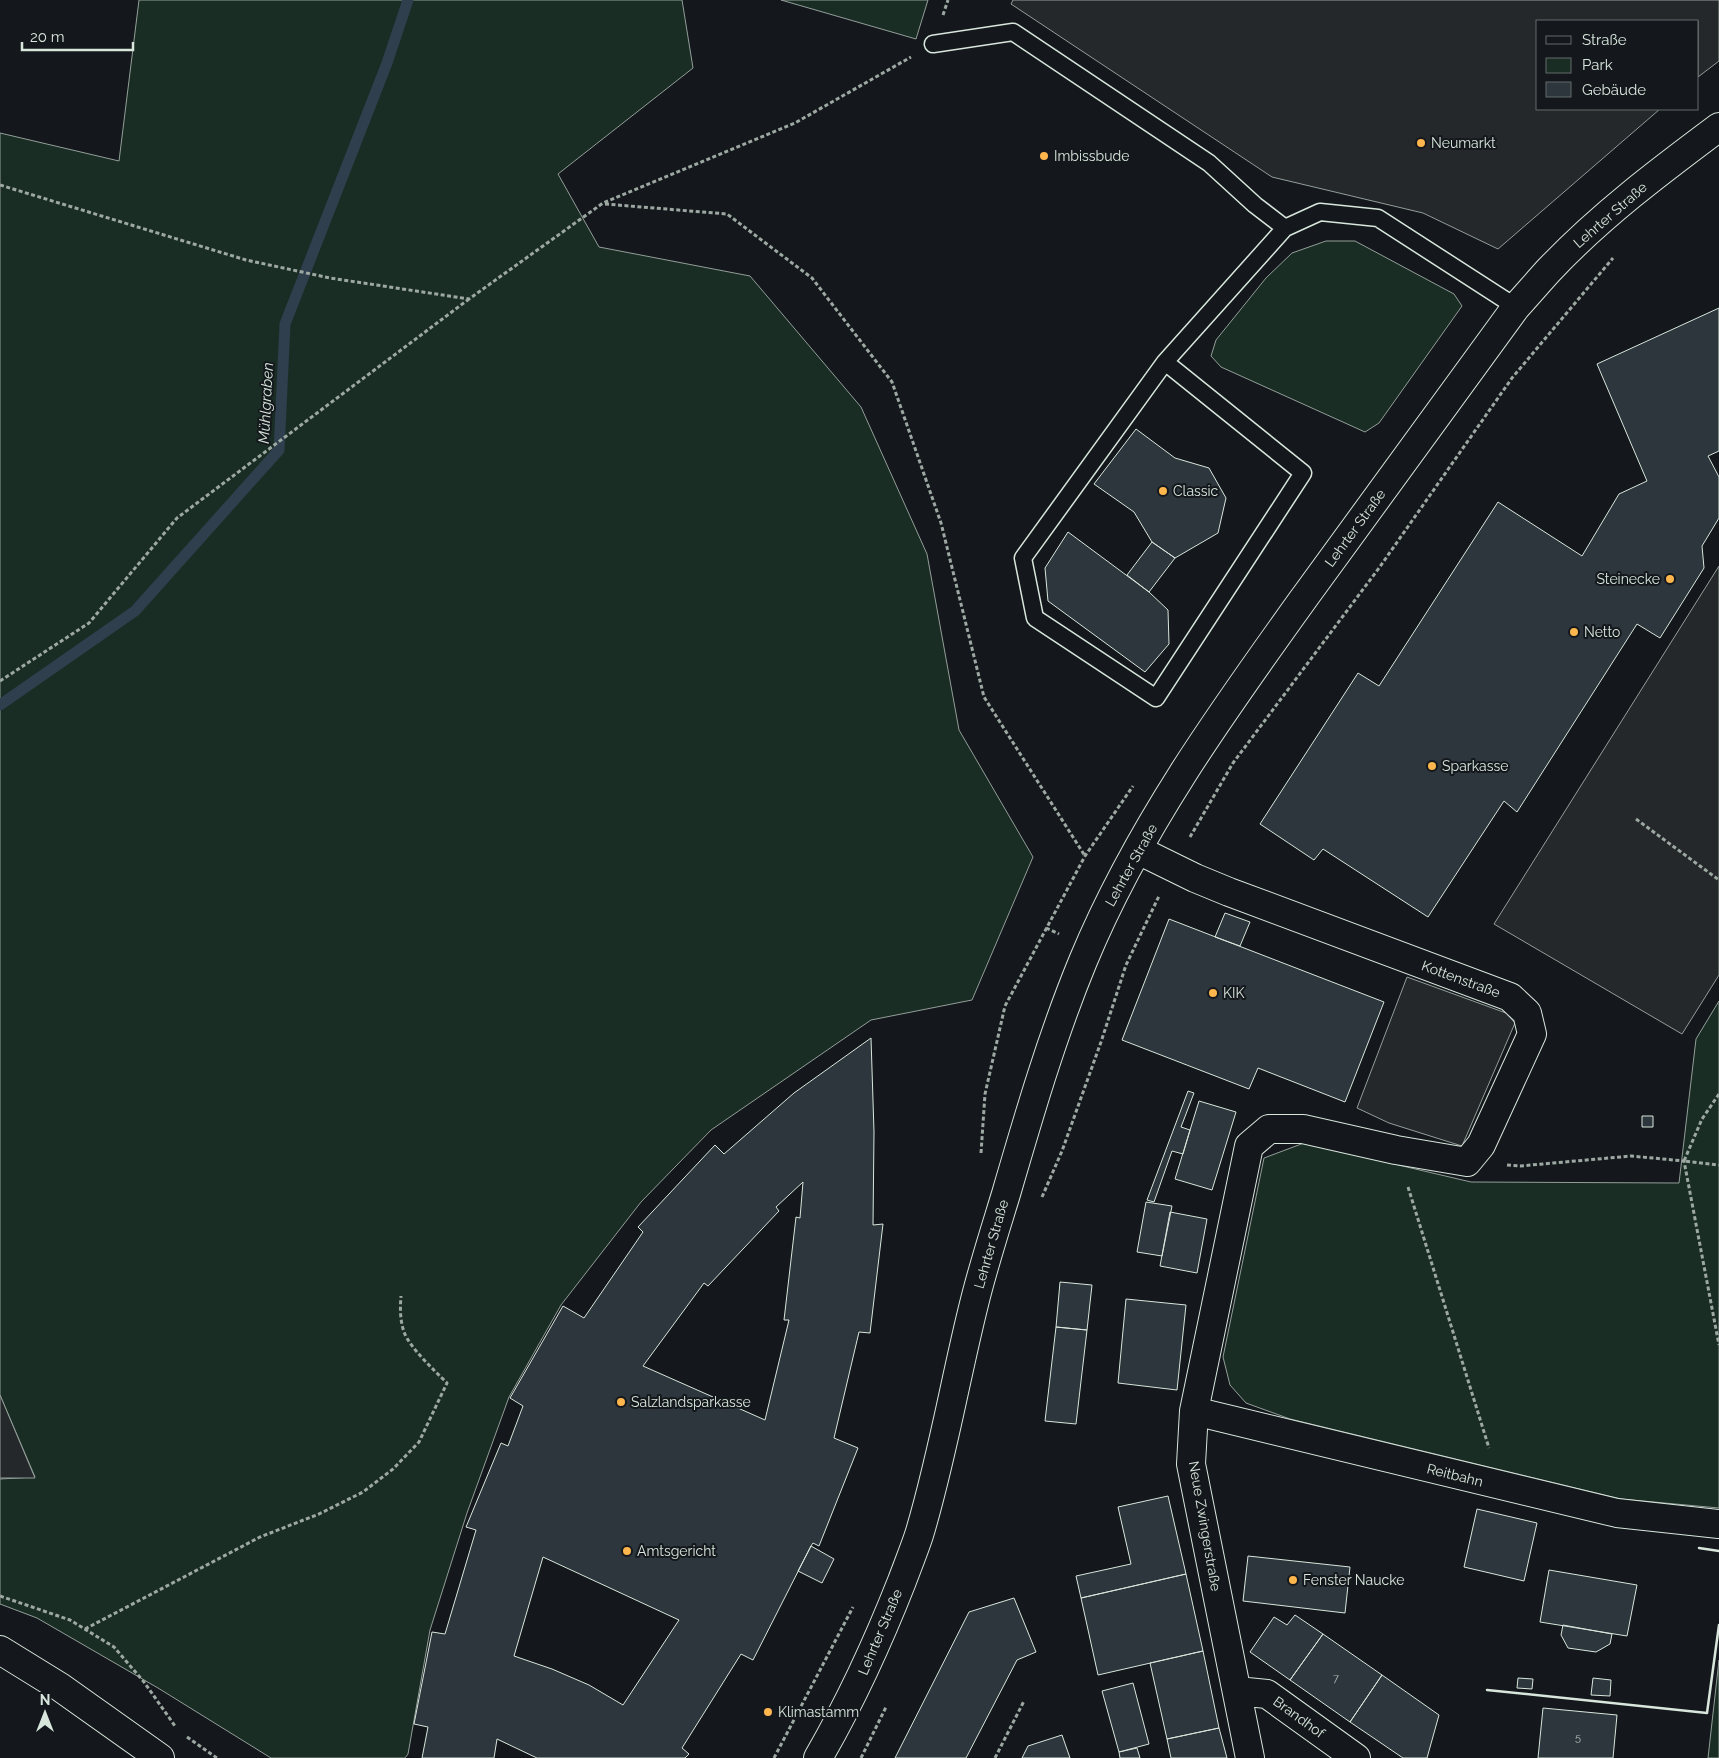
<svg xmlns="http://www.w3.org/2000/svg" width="1719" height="1758" font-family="Raleway,sans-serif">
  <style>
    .green { fill: #1a2d24; stroke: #939e99 }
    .parking { fill: #24282b; stroke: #939e99 }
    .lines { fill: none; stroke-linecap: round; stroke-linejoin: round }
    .stream { stroke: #2f3f4d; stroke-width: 11 }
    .building { fill: #2c363c; stroke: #d8e6dc; fill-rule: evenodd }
    .service-casing { stroke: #d8e6dc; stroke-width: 19 }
    .minor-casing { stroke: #d8e6dc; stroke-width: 30 }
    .secondary-casing { stroke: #d8e6dc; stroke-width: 30 }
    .path { stroke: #9da8a2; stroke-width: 3; stroke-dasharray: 4 2.5; stroke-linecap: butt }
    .service { stroke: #14181c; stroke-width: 16 }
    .minor { stroke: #14181c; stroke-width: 28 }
    .secondary { stroke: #14181c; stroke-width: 28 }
    .wall { stroke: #d8e6dc; stroke-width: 2.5 }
    .poi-dot { fill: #ffb74d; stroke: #14181c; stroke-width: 2 }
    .labels { text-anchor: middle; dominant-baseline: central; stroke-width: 4; stroke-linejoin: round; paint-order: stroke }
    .number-label { font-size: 11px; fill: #adbab4 }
    .poi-label { font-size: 14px; fill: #d8e6dc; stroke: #14181c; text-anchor: start }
    .street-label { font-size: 14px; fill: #d8e6dc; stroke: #14181c }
    .water-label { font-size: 15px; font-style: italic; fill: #d8e6dc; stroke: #14181c }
  </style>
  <rect width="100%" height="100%" fill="#14181c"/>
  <path class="green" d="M139,0H682L693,68L558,174L599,247L750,276L861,407L927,554L959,730L1033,857L972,1000L871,1020L711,1130L641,1202L561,1305L509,1397L467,1513L430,1630L408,1754L405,1758H271L158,1688L37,1618L0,1604V1479L35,1477L0,1395V133L119,161Z
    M781,0H928L916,39Z
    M1326,241H1355L1454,294L1462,306L1379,423L1365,432L1221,367L1211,356L1216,340L1266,278L1292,253Z
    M1719,1001V1508L1621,1499L1290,1419L1246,1403L1230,1385L1223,1357L1264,1158L1304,1143L1471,1182L1679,1183L1696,1039Z
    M1719,1660V1758H1708Z"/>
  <path class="parking" d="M1013,0H1719V61L1698,77V21H1538V109H1660L1498,249L1423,213L1272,177L1011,4Z
    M1719,566V975L1682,1034L1494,924Z
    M1407,977L1506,1013L1515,1023L1462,1146L1389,1123L1357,1108Z
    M0,1395L35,1478H0Z"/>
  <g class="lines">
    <path class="stream" d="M0,705L135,611L279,450L285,324L387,63L408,0"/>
  </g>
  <path class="building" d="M1719,308V451L1708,456L1719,477V518L1702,546L1704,568L1660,638L1637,624L1517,812L1504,801L1428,917L1323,849L1314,860L1260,824L1358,673L1379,686L1498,502L1582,556L1619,494L1647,481L1597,364Z
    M1136,429L1175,458L1209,468L1226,498L1218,533L1175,558L1152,542L1134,512L1094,484Z
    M1068,532L1149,592L1168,610L1169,644L1145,672L1048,601L1045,568Z
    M1152,542L1175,558L1149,592L1127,575Z
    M1225,913L1250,922L1240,946L1215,937Z
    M1169,919L1384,1002L1345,1102L1258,1068L1249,1089L1122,1040Z
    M871,1038L874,1132L873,1225L883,1224L870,1333L859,1332L834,1438L858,1448L819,1546L813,1543L811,1546L753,1660L741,1654L682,1748L689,1754L685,1758H537L497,1739L494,1758H422L428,1727L414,1724L432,1632L445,1634L476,1530L466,1527L501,1443L508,1446L523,1406L510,1398L563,1306L584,1318L643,1232L638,1227L715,1145L724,1154L794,1093ZM803,1182L800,1218L796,1217L784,1320H789L765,1420L643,1366L704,1283L708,1286L779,1211L776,1207ZM543,1557L679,1620L623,1705L589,1685L552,1669L514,1656Z
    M1188,1091L1194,1093L1181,1127L1190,1130L1183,1154L1172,1151L1154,1202L1147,1200Z
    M1199,1101L1236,1112L1212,1190L1175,1179Z
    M1642,1116H1653V1127H1642Z
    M1146,1202L1172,1206L1162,1256L1137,1252Z
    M1170,1212L1207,1219L1197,1273L1160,1266Z
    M1060,1282L1092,1285L1087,1330L1056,1327Z
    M1126,1299L1186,1305L1177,1390L1118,1383Z
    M1056,1327L1087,1330L1076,1424L1045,1421Z
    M1168,1496L1186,1574L1081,1598L1076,1576L1131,1564L1118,1507Z
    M1477,1509L1537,1523L1524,1581L1464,1567Z
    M811,1546L834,1559L822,1583L798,1571Z
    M1248,1556L1350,1567L1345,1613L1243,1601Z
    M1549,1570L1637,1585L1627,1636L1540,1622Z
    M1186,1574L1203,1651L1098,1675L1081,1598Z
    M1014,1598L1036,1652L1017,1660L966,1758H895L969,1612Z
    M1295,1615L1323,1634L1290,1680L1250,1652L1274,1617L1287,1625Z
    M1563,1625L1612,1634L1610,1644L1596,1652L1568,1648L1561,1635Z
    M1323,1634L1382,1675L1350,1722L1290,1680Z
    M1203,1651L1219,1728L1167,1739L1150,1663Z
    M1382,1675L1439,1715L1427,1758H1403L1350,1722Z
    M1518,1678L1533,1679L1532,1689L1517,1688Z
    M1593,1678L1611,1680L1610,1696L1591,1695Z
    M1133,1683L1149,1744L1119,1752L1102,1691Z
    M1543,1708L1617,1715L1613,1758H1538Z
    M1219,1728L1227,1758H1171L1167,1739Z
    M1062,1735L1070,1758H1022L1028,1746Z
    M1137,1748L1140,1758H1120L1119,1752Z"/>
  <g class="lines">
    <g class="service-casing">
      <path id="service" d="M933,44L1013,32L1209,163L1255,205L1285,228
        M1165,362L1023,558L1035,618L1156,698L1303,473L1165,362L1285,228L1320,212L1378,218L1516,307"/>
    </g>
    <g class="minor-casing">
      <path id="minor" d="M1138,850L1195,878L1229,892L1510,997L1527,1013L1532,1034L1481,1145L1467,1162L1396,1150L1303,1129H1269L1249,1146L1194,1411L1191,1464L1250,1758
        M1194,1411L1617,1513L1719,1524
        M1237,1691L1267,1694L1356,1758"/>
    </g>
    <g class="secondary-casing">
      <path id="secondary" d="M0,1650L60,1687L160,1758
        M818,1758C851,1701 878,1642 902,1581C908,1565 914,1550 919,1535C942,1459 955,1380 974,1304C983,1267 995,1230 1006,1194C1029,1115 1052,1036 1083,961C1137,830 1222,712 1304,598C1375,501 1446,404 1516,307C1527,295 1538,282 1549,270C1600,216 1660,171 1719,127"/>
    </g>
    <path class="path" d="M943,15L948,0
      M0,185L246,260L330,278L469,299L603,203L795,123L911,57
      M605,204L727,214L812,278L892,382L941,523L984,697L1085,856
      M0,681L89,623L177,518L469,299
      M1636,819L1719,880
      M1190,837L1233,763L1379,568L1512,378L1613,258
      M1046,928L1059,934
      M1719,1094L1702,1119L1684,1161L1719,1165
      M981,1153L985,1094L1005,1006L1085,856L1133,786
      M1507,1165L1520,1166L1631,1156L1684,1161L1719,1345
      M1408,1187L1489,1448
      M1042,1197L1062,1151L1101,1042L1126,965L1159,896
      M0,1596L70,1620L114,1647L144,1682L175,1726
      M85,1629L260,1537L319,1514L363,1492L393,1469L419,1442L447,1383C434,1370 410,1348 404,1332C400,1320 400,1308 401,1296
      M187,1737L217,1758
      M774,1758L853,1607
      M861,1758L886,1707
      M995,1758L1024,1701"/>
    <use href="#service" class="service"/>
    <use href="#minor" class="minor"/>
    <use href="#secondary" class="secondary"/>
    <path class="wall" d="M1699,1548L1719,1551
      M1487,1690L1707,1713L1719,1625"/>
  </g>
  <g class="poi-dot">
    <circle cx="1421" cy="143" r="5"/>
    <circle cx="1044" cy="156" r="5"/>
    <circle cx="1163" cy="491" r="5"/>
    <circle cx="1670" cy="579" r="5"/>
    <circle cx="1574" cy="632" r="5"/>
    <circle cx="1432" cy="766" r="5"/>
    <circle cx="1213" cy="993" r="5"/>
    <circle cx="621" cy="1402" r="5"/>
    <circle cx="627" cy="1551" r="5"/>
    <circle cx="1293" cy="1580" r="5"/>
    <circle cx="768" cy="1712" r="5"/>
  </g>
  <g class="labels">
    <g class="number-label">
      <text x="1336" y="1678">7</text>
      <text x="1578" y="1737">5</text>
    </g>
    <g class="poi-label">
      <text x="1431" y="143">Neumarkt</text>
      <text x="1054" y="156">Imbissbude</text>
      <text x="1173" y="491">Classic</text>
      <text x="1660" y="579" text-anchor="end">Steinecke</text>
      <text x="1584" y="632">Netto</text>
      <text x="1442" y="766">Sparkasse</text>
      <text x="1223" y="993">KIK</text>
      <text x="631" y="1402">Salzlandsparkasse</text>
      <text x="637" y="1551">Amtsgericht</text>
      <text x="1303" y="1580">Fenster Naucke</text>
      <text x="778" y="1712">Klimastamm</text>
    </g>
    <g class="street-label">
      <text transform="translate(1610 215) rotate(-41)">Lehrter Straße</text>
      <text transform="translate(1355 528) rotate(-54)">Lehrter Straße</text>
      <text transform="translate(1131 865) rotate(-61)">Lehrter Straße</text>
      <text transform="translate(1461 979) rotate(20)">Kottenstraße</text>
      <text transform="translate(991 1244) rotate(-74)">Lehrter Straße</text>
      <text transform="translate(1455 1475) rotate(14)">Reitbahn</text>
      <text transform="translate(1205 1526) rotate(80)">Neue Zwingerstraße</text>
      <text transform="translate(880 1632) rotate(-67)">Lehrter Straße</text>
      <text transform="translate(1299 1717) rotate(36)">Brandhof</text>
    </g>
    <g class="water-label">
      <text transform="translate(266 403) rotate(-87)">Mühlgraben</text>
    </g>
  </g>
  <rect x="1536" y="20" width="162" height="90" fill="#14181c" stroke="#626a69"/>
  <rect x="1546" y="36" width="25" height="8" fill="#14181c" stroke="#626a69"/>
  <text x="1582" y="45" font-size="15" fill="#d8e6dc">Straße</text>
  <rect x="1546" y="58" width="25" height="15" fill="#1a2d24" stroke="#626a69"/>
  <text x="1582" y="70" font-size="15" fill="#d8e6dc">Park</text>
  <rect x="1546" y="82" width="25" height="15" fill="#2c363c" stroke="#626a69"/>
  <text x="1582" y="95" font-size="15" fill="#d8e6dc">Gebäude</text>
  <g transform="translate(45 1713)" stroke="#14181c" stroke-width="4" paint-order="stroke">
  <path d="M0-4L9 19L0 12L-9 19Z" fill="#d8e6dc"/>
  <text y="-8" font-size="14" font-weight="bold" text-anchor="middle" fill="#d8e6dc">N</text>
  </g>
  <path d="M22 42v8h111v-8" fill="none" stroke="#d8e6dc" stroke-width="2.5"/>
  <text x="30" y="42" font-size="15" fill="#d8e6dc" stroke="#14181c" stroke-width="4" paint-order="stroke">20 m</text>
</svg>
